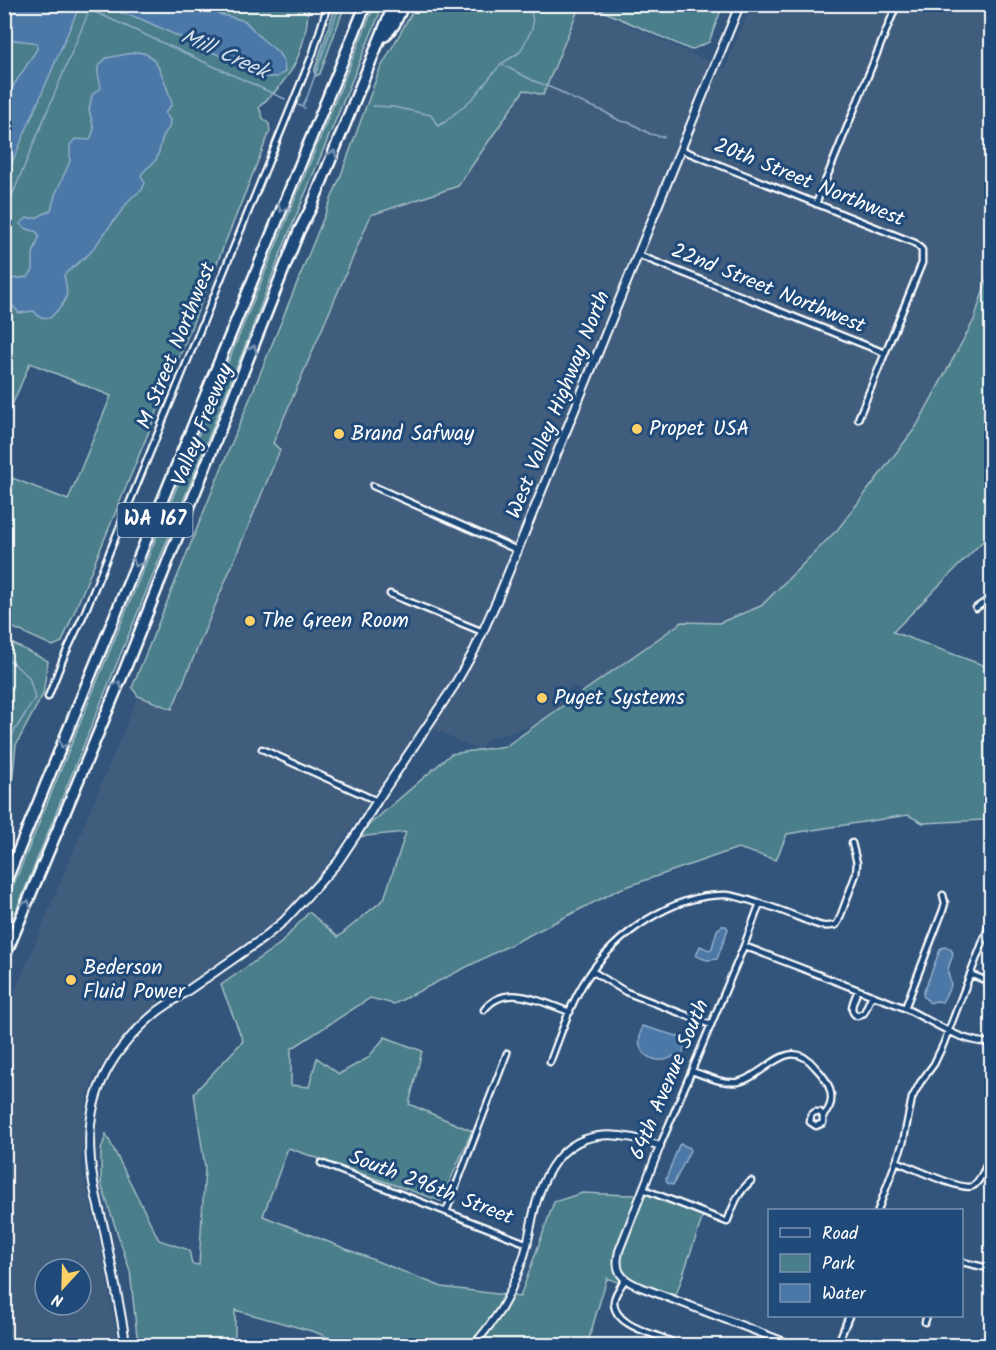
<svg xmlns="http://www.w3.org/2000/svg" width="996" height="1350" font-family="Kalam,sans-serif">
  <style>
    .built { fill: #415d7e; fill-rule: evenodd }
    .green { fill: #4a7e8a; stroke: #a4bec4; stroke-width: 1.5 }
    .water { fill: #4b78a7; stroke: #93aeca; stroke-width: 1.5 }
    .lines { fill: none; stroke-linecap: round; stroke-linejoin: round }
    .stream { stroke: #93aeca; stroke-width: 1.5 }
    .minor-casing { stroke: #fff; stroke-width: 9 }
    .tertiary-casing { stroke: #fff; stroke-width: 10 }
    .secondary-casing { stroke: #fff; stroke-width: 11 }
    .motorway-casing { stroke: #fff; stroke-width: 14 }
    .minor { stroke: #1f4a7a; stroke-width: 4.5 }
    .tertiary { stroke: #1f4a7a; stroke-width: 6 }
    .secondary { stroke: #1f4a7a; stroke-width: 7 }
    .motorway { stroke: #1f4a7a; stroke-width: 9 }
    .oneway { stroke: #7992af }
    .poi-dot { fill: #ffd166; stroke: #1f4a7a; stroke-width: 2 }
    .labels { text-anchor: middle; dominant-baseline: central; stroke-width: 6; stroke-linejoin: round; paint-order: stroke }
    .shield { fill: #1f4a7a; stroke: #bcc9d7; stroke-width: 1.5 }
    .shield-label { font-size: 20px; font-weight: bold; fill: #fff }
    .street-label { font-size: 21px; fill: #fff; stroke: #1f4a7a }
    .poi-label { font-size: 21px; fill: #fff; stroke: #1f4a7a; text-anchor: start }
    .water-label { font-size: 22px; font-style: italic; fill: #d2dde9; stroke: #1f4a7a }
  </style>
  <rect width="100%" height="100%" fill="#33557c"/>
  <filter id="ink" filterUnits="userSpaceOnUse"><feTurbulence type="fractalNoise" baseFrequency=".0167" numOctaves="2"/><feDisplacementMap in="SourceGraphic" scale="12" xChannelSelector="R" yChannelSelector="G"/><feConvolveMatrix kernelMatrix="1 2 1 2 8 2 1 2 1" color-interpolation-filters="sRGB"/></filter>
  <g filter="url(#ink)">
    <path class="built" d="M580,5H584L725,69L751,5H991V266L974,320L916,427L838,529L761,606L719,623L682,622L586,691L570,686L557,719L490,738L478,750L423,724L312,885L277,920L220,961L122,1037L93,1078L86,1100L81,1165L103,1257L118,1345L5,1346V1015L138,696L173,708L273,444L371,215L458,186L524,90L543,95ZM45,1269H81V1305H45Z"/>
    <path class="green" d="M375,4L383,5L282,250L251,331L188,489L5,938V906Z
      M5,5H308C308,32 300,62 282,83C276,92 267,99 259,107L263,118L269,124L270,131L166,390L62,642L53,646L5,624V475L68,500L111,396L30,363L7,417L5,416Z
      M336,5H345L320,74L316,76L314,72Z
      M416,5H580L543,95L524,90L458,186L371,215L273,443L280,450L172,709L138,696L132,688L341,175L379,71Z
      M589,5H723L709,42L691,50Z
      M991,266V533L893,632L991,668V819L983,820L923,823L908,815L787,834L776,860L738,848L620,889L394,1004L370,998L291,1049V1085L309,1087L317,1058L339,1074L368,1058L385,1037L422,1051L409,1104L472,1131L441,1201L288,1148L263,1216L442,1287L520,1297L554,1202L582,1193L629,1195L641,1194L643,1189L704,1213L673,1304L607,1278L587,1345H346L315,1332L235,1310V1340L241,1345H138L130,1271L101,1184V1150L106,1134L159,1240L189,1250L192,1264L199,1265L205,1167L194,1093L243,1041L221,985L281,943L309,912L338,937L384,899L406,832L355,837L451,754L506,746L682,622L719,623L761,606L838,529L916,427L974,320Z
      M5,640L48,661L43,694L16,745L10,803L5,817Z"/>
    <path class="water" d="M5,4L81,5L79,7L5,179V104L12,88L37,49V43C26,40 15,42 5,37Z
      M98,5H212L216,13L245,21L261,38L278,52L284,62L285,72L277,77H266L141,19Z
      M138,52C141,53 145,53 148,55C160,62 168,91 172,104L165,113L170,120L169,128C159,137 162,151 155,161C150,167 144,169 141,176L145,183L142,190L131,198L90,253L64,275C70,299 67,301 50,318L39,317L34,311L19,313L6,298L5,285L11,279L28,277L33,270V254L39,237L37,232L25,228L20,224L27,218H36L51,210L55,195L70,161V145L75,139L90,140L94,129L89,110L92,95L101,88L98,74V67L106,58Z
      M722,926H726L728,929L717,959L707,960L696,956L700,946L709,950L712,948L717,930Z
      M944,947C961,950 948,961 948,971C948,976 951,981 951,986L942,1002L936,1001L930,1003L924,997L923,994L940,950L941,948Z
      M642,1026L684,1038C685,1047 685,1054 677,1059L673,1056C663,1064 644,1060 640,1046C639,1040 640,1033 642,1026Z
      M681,1144L690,1148V1150L673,1185L667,1183L666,1179L679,1145Z"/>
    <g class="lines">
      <path class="stream" d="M501,64L532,80L559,91L573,99L603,111L620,121L631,123L650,134L664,137
        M298,105L305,108
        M373,106L393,107L431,115L438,126L445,122L473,98L501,64L520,52L532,29L533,23L530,4
        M302,107L308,95L340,4
        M4,215L89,11H93L285,99
        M4,656L29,677L35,698L15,730L4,751"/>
      <g class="minor-casing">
        <path id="minor" d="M682,150L915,243L922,250V263L858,419
          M816,204L897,4
          M638,255L885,353
          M373,486L517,550
          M390,594L483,632
          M976,608L992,597
          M48,697L63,659L85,612L313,53L328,4
          M262,749L377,801
          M744,946L900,1006C930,1019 957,1042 992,1043
          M592,971L626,992L711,1025
          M970,974L992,983
          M858,990C855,999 847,1010 857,1016L864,1013L872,995
          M905,1008L943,910L945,903L943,895
          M484,1010C506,981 543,1003 570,1012
          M550,1062C561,1034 570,1003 587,978C615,935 673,893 727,895C737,896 748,900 758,903C774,907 790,914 805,920C811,922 817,925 823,926C827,927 831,926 836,925L839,920L856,874L857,863L852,843
          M692,1071C706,1076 722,1084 738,1082C765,1077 788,1033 815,1067C821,1073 828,1082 830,1090C833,1100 830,1109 823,1116V1123L816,1126L810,1122L811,1115L815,1112H820L823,1116
          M660,1146L744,946L760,903
          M896,1161C909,1166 963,1192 973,1186C983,1179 987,1162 992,1152
          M321,1163L528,1244
          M643,1189L727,1222C734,1205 737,1193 751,1181
          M878,1210L903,1143L912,1098L920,1083L934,1064L943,1045L992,918
          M446,1212L507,1053
          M962,1262L992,1269
          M625,1280C621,1286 615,1293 614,1301C613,1326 653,1333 670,1341L674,1346
          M925,1322L927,1316
          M837,1346L849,1316"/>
      </g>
      <g class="tertiary-casing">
        <path id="tertiary" d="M473,1346C483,1334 493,1322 501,1309C510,1294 517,1276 523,1259C530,1239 531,1217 538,1197C558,1133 602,1124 660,1146L619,1251C614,1271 621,1279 638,1286L795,1346"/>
      </g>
      <g class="secondary-casing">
        <path id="secondary" d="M126,1346C120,1306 112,1268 104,1229C98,1204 91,1178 90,1153C86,1092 113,1048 158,1011L216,971L262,939L284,921L321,881L338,862L356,835L377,801L454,686L474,651L498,598L740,4"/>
      </g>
      <g class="motorway-casing">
        <path id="motorway" d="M385,36L394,25L404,4
          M4,886L366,4
          M4,958L125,669L299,231L311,208L394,4"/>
      </g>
      <use href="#minor" class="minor"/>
      <use href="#tertiary" class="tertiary"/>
      <use href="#secondary" class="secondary"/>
      <use href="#motorway" class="motorway"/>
    </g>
    <defs><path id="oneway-chevron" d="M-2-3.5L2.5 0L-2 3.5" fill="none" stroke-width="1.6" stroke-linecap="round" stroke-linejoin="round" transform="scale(1.5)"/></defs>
    <g class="oneway">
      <use href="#oneway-chevron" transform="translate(333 154) rotate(-68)"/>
      <use href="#oneway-chevron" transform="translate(282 208) rotate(112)"/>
      <use href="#oneway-chevron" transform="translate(253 349) rotate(-68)"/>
      <use href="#oneway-chevron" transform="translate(137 563) rotate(112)"/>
      <use href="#oneway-chevron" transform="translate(118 685) rotate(-67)"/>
      <use href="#oneway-chevron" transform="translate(63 744) rotate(112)"/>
      <use href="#oneway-chevron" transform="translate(27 904) rotate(-68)"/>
    </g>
  </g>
  <g class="poi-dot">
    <circle cx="637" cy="429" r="6"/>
    <circle cx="339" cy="434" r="6"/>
    <circle cx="250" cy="621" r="6"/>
    <circle cx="542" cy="698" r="6"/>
    <circle cx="71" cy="980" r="6"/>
  </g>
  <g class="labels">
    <rect class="shield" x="117.5" y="503" width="75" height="34" rx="4.5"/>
    <g class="shield-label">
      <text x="155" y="520">WA 167</text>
    </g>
    <g class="street-label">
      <text transform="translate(809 183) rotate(22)">20th Street Northwest</text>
      <text transform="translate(768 289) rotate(22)">22nd Street Northwest</text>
      <text transform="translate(177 346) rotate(-68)">M Street Northwest</text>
      <text transform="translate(559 405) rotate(-68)">West Valley Highway North</text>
      <text transform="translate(203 425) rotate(-68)">Valley Freeway</text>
      <text transform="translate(670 1080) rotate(-67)">64th Avenue South</text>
      <text transform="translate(431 1188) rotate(21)">South 296th Street</text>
    </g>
    <g class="poi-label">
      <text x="649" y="429">Propet USA</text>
      <text x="351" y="434">Brand Safway</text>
      <text x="262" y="621">The Green Room</text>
      <text x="554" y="698">Puget Systems</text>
      <text x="83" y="968">Bederson<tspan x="83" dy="24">Fluid Power</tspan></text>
    </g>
    <g class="water-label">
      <text transform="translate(224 55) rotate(24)">Mill Creek</text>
    </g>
  </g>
  <rect width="996" height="1350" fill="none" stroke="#1f4a7a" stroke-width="24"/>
  <rect x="12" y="12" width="972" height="1326" fill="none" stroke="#fff" stroke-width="2" filter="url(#ink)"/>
  <rect x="768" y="1209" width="195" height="108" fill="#1f4a7a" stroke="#7992af" stroke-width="1.5"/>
  <rect x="780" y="1228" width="30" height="9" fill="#1f4a7a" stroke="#7992af" stroke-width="1.5"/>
  <text x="822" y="1239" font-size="18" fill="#ffffff">Road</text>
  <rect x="780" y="1254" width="30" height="18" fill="#4a7e8a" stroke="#7992af" stroke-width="1.5"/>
  <text x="822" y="1269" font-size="18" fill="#ffffff">Park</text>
  <rect x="780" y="1284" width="30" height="18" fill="#4b78a7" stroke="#7992af" stroke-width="1.5"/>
  <text x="822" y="1299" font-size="18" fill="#ffffff">Water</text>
  <g transform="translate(63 1287) rotate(202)"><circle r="28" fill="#1f4a7a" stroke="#7992af" stroke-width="1.5"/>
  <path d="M0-4.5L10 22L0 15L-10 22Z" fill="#ffd166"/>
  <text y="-9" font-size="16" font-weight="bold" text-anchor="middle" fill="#ffffff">N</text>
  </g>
</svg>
